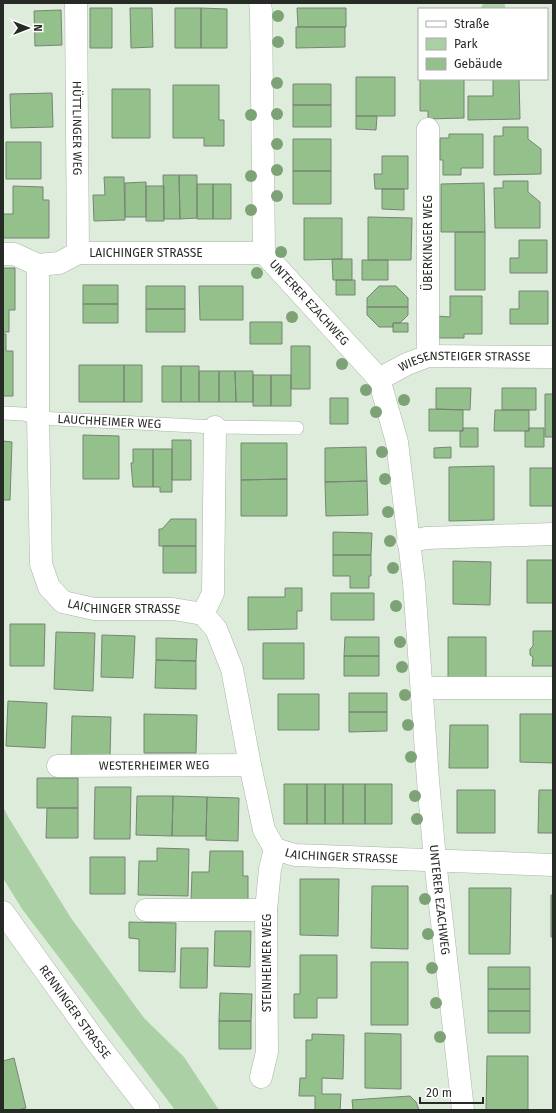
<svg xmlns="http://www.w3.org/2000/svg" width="556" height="1113" font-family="'Fira Sans',sans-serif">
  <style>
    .green { fill: #acd0a6 }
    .building { fill: #94c08c; stroke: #778475 }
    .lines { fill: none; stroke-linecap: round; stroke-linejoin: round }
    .lane-casing { stroke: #a8b6a5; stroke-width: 14 }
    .street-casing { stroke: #a8b6a5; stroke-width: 23 }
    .secondary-casing { stroke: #a8b6a5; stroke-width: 23 }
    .lane { stroke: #fff; stroke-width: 13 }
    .street { stroke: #fff; stroke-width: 22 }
    .secondary { stroke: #fff; stroke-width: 22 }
    .tree { fill: #7ca275 }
    .labels { text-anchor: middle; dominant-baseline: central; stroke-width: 4; stroke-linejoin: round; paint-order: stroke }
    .street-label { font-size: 12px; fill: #262b25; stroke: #fff }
  </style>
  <rect width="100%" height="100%" fill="#deeddb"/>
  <path class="green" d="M485,3H504L506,9H481L482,5Z
    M3,806L7,815L71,918L144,1018L184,1057L219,1110H175L22,909L3,878Z"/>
  <path class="building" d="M90,8H112V48H90Z
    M130,8H152L153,47L131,48Z
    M175,8H201V48H175Z
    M201,8L227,9V48H201Z
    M297,8H346V27H298Z
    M61,10L62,45L35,46L34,11Z
    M296,27H345V47L296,48Z
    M356,77H395V116H356Z
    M420,79H464V118L428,119V111H420Z
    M493,79H519L520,119L468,120V96H493Z
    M293,84H331V105H293Z
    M173,85H219V120H224V146H204V138H173Z
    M112,89H150V138H112Z
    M52,93L53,127L11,128L10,94Z
    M293,105H331V127H293Z
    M356,116H377L376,130L356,129Z
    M503,127H528V139L541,149V174L494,175V136H503Z
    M449,134H483V168H461V175H443V160H440V138H449Z
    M293,139H331V171H293Z
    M6,142H41V179H6Z
    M382,156H408V189H375L374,174H382Z
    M293,171H331V204H293Z
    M163,175H179L180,219H164Z
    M179,175H197V218L180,219Z
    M104,177H124L125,220L94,221L93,195H105Z
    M503,181H528V192L540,202V228H495L494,188H503Z
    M146,182V217H125V183Z
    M484,183L485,232H441V184Z
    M197,184H213V219H197Z
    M213,184H231V219H213Z
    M13,186L43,187V200H49V238H3V214H13Z
    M146,186H164V221H146Z
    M382,189H404V210L382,209Z
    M368,217L412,218L411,260H368Z
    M304,218H342V259L304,260Z
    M455,232H485V290H455Z
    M519,240H547V273H510V258H519Z
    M332,259H352V280H333Z
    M362,260H388V280H362Z
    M3,268H15V310H9V332H3Z
    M336,280H355V295H336Z
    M83,285H118V304H83Z
    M146,286H185V309H146Z
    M199,286H243V320H200Z
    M379,286H396L408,298V307H367V298Z
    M519,291H548V324H510V309H519Z
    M450,296H482V334H464V338H435L436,316L450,317Z
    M83,304H118V323H83Z
    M367,307H408V315L400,323H393V327H379L367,315Z
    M146,309H185V332H146Z
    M250,322H282V344H250Z
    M393,323H408V332H393Z
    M3,334H6V351H13V396H3Z
    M291,346H310V389H291Z
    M79,365H124V402H79Z
    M124,365H142V402H124Z
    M162,366H181V402H162Z
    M181,366H199V402H181Z
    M199,371H219V402H199Z
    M219,371H235L236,402H219Z
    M235,371H253V402H236Z
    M253,375H271V406H253Z
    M271,375H291V406H271Z
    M436,388H471L470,410L436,409Z
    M502,388H536V410H502Z
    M545,394H553V437H545Z
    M330,398H348V424H330Z
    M429,409L463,410V431H429Z
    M495,410H529V431H494Z
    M463,428H478V447H460V431H463Z
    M529,428H544V447H525V431H529Z
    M83,435L119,436V479H83Z
    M172,440H191V480H172Z
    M3,441L12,442L10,500H3Z
    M241,443H287V479L241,480Z
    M366,447L367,481L325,482V448Z
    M451,447V458H434V448Z
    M133,449H153V487H133L131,463H133Z
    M153,449H172V492H160V487H153Z
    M494,466V520L449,521V467Z
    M530,468H553V506H530Z
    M287,479V516H241V480Z
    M367,481L368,515L326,516L325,482Z
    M171,519H196V546H159V529H162Z
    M333,532L372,533L371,555H333Z
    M163,546H196V573H163Z
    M333,555H371V576H369V588H350V576H333Z
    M527,560H553V603H527Z
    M453,561L491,562L490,605L453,604Z
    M285,588H302V611H297V629L248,630V597H285Z
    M331,593H374V620H331Z
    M10,624H45L44,666H10Z
    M533,631H553V666H532L533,657L530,655V649L533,646Z
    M56,632L95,633L93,691L54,689Z
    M102,635L135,636L133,678L101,677Z
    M345,637H379V656H344Z
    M448,637H486V680H448Z
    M156,638L197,639L196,661L156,660Z
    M263,643H304V679H263Z
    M344,656H379V676H344Z
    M156,660L196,661V689L155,688Z
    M349,693H387V712H349Z
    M278,694H319V730H278Z
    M8,701L47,703L45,748L6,746Z
    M349,712H387V731L349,732Z
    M144,714L197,715L196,753H144Z
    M520,714H553V763L520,762Z
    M72,716L111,717L110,756L71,755Z
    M450,725H488V768H449Z
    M37,778H78V808H37Z
    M284,784H307V824H284Z
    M307,784H325V824H307Z
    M325,784H343V824H325Z
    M343,784H365V824H343Z
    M365,784H392V824H365Z
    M95,787H131L130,839H94Z
    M457,790H495V833H457Z
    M539,790H553V833H538Z
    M137,796H173L172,836L136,835Z
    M173,796L207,797L206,836H172Z
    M207,797L239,798L238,841L206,840Z
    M47,808H78V838H46Z
    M157,848L189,849L188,896L138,895L139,861H157Z
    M210,851H243V876H248V902H191L192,872H209Z
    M90,857H125V894H90Z
    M300,879H339L338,936L300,935Z
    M372,886H408V949L371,948Z
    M469,888H511L510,954H469Z
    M551,895H553V937H551Z
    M129,922L176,923L175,972L139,971V939L129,938Z
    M215,931H251L250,967L214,966Z
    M181,948H208L207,988H180Z
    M300,955H337V998H317V1018H294V994H300Z
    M371,962H408V1025H371Z
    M488,967H530V989H488Z
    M488,989H530V1011H488Z
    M220,993L252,994L251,1021H219Z
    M488,1011H530V1033H488Z
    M219,1021H251V1049H219Z
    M365,1033L401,1034V1089L365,1088Z
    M312,1034L344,1035L343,1079L322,1078V1094H341L340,1110H315V1096H299L300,1078H306V1040H312Z
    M487,1056H528V1110H486Z
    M14,1058L26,1108L18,1110H3V1061Z
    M410,1096L416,1102L419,1110H353L352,1100Z"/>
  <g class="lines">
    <g class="lane-casing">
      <g id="lane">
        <path id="s1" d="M3,413L23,414L38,418L215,427L297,428"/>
      </g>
    </g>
    <g class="street-casing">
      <g id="street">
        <path id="s2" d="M76,3L78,253"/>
        <path id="s3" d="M260,3L261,11L264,253L379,379L397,442L414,583L428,780L435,860L463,1110"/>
        <path d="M428,129V356"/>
        <path id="s4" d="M264,253H78L59,263L38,265V418L41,564L49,587L63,602L94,609H173L203,614L216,629L232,669L250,765L264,830L275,849L295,855L553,865"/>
        <path d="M3,254H14L38,265"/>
        <path id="s5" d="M379,379L407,364L428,356L553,357"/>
        <path d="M408,542L426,538L553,534"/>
        <path d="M203,614L213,593L215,427"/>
        <path d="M422,688H553"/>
        <path id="s6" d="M58,766L250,765"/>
        <path d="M146,910H266"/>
        <path d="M261,1077L267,1052L266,910L270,869L275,849"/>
      </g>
    </g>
    <g class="secondary-casing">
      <g id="secondary">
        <path id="s7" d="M3,912L94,1039L149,1110"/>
      </g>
    </g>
    <use href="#lane" class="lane"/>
    <use href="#street" class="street"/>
    <use href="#secondary" class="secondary"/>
  </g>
  <g class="tree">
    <circle cx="278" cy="16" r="6"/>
    <circle cx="278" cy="42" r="6"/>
    <circle cx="277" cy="83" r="6"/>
    <circle cx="277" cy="114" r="6"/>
    <circle cx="251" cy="115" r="6"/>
    <circle cx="277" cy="144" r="6"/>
    <circle cx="277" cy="170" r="6"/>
    <circle cx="251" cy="176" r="6"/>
    <circle cx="277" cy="196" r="6"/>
    <circle cx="251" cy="210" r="6"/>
    <circle cx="281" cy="252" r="6"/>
    <circle cx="257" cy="273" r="6"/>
    <circle cx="292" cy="317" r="6"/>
    <circle cx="342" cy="364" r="6"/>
    <circle cx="366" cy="390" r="6"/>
    <circle cx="404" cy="400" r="6"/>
    <circle cx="376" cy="412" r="6"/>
    <circle cx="382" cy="452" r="6"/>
    <circle cx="385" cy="479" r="6"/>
    <circle cx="388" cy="512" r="6"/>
    <circle cx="390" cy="541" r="6"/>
    <circle cx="393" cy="568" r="6"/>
    <circle cx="396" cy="606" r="6"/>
    <circle cx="400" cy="642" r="6"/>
    <circle cx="402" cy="667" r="6"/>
    <circle cx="405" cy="695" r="6"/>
    <circle cx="408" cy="725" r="6"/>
    <circle cx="411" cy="757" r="6"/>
    <circle cx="415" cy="796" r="6"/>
    <circle cx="417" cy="819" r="6"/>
    <circle cx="425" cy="899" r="6"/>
    <circle cx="428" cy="934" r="6"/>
    <circle cx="432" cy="968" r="6"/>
    <circle cx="436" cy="1003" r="6"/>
    <circle cx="440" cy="1037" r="6"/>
  </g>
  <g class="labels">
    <g class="street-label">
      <text stroke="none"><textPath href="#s2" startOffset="125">HÜTTLINGER WEG</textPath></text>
      <text transform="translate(428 243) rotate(-90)">ÜBERKINGER WEG</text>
      <text x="146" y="253">LAICHINGER STRASSE</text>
      <text stroke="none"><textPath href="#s3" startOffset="317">UNTERER EZACHWEG</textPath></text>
      <text stroke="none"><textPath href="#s5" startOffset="90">WIESENSTEIGER STRASSE</textPath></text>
      <text stroke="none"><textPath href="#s1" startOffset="107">LAUCHHEIMER WEG</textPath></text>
      <text stroke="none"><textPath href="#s4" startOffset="634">LAICHINGER STRASSE</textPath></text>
      <text stroke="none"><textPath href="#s6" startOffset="96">WESTERHEIMER WEG</textPath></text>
      <text stroke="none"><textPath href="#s4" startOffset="1030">LAICHINGER STRASSE</textPath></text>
      <text stroke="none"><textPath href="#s3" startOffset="946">UNTERER EZACHWEG</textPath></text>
      <text transform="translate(267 963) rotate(-90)">STEINHEIMER WEG</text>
      <text stroke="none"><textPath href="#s7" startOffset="123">RENNINGER STRASSE</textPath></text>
    </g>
  </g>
  <rect width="556" height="1113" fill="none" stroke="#262b25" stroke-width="8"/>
  <rect x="418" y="8" width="130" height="72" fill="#ffffff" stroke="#a8aaa8"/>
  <rect x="426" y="21" width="20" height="6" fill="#ffffff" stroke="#a8aaa8"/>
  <text x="454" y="28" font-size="12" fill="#262b25">Straße</text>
  <rect x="426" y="38" width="20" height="12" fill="#acd0a6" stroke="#a8aaa8"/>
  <text x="454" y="48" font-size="12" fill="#262b25">Park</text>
  <rect x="426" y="58" width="20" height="12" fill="#94c08c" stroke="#a8aaa8"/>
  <text x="454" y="68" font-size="12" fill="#262b25">Gebäude</text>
  <g transform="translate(28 28) rotate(90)" stroke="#ffffff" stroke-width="3" paint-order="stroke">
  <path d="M0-3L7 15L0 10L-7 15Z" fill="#262b25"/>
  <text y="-6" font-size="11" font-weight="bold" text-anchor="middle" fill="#262b25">N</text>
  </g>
  <path d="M420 1097v6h63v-6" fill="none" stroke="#262b25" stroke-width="2"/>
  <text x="426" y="1097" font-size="12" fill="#262b25" stroke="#ffffff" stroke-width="3" paint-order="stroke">20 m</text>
</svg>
